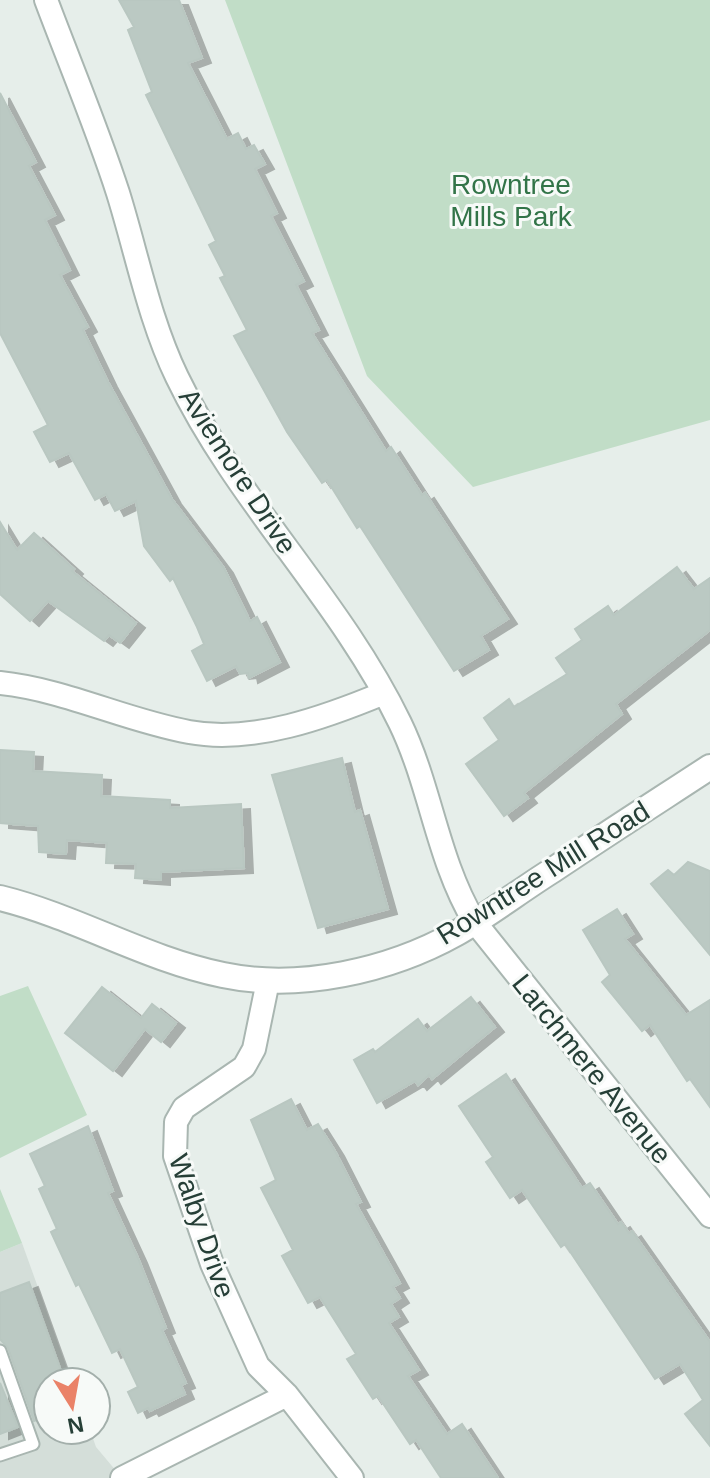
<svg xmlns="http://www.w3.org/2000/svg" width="710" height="1478" font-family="Helvetica,sans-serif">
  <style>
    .built { fill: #d4ded9 }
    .green { fill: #c1ddc7 }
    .building { fill: #bbc9c3; stroke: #b9c7c1; stroke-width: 2; filter: url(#shadow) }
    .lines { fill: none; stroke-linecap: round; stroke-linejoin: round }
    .service-casing { stroke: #a9b6b1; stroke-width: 15 }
    .minor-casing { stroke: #a9b6b1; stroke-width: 26 }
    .tertiary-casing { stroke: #a9b6b1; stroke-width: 28 }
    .service { stroke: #fff; stroke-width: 11 }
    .minor { stroke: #fff; stroke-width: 22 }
    .tertiary { stroke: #fff; stroke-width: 24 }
    .labels { text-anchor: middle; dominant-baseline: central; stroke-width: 6; stroke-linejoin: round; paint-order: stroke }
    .park-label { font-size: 28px; fill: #327448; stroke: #f7faf8 }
    .street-label { font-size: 28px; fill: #263f37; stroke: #f7faf8 }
  </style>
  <defs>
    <filter id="shadow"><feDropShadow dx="9" dy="5" stdDeviation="0" flood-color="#0004"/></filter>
  </defs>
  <rect width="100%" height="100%" fill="#e6eeea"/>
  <path class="built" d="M22,1243L72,1382H48V1430H90L96,1447L122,1478H0V1252Z"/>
  <path class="green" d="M225,0H710V420L473,487L367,376Z
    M28,986L87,1115L0,1158V996Z
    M0,1189L22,1243L0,1252Z"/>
  <path class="building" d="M119,0H179L202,58L188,63L227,139L238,133L246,149L254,145L265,164L255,169L277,213L271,216L304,281L296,285L319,330L312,333L386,451L391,447L422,495L425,493L508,619L481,636L489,650L454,671L360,526L357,528L327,480L322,483L287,432L234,336L247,330L220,278L225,276L209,245L216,241L146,95L152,92L128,30L134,27Z
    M0,93L36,162L29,166L55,215L45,220L70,270L60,275L88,327L83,330L108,382L172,499L224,568L250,621L257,617L280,662L249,678L248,673L240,674L236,666L207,681L192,651L204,644L197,627L173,578L170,581L144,546L136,501L115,511L106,494L95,500L69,453L50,462L34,432L48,425L0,333Z
    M0,522L17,550L34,533L74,569L72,571L136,623L120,643L109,635L104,641L48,601L30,621L0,594Z
    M677,567L694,589L710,578V630L616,704L622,714L524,793L528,798L504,816L466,764L499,740L484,718L509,699L514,707L567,674L556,658L582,640L575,629L608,606L614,615Z
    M0,750L34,752L33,771L102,775L101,796L170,800V808L241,804L244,868L161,872V880L135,878L136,864L106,863L107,843L67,840L66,854L39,852L38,826L0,823Z
    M342,758L355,812L360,810L388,909L318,928L272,775Z
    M688,862L710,871V955L651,884L668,870L674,875Z
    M617,909L633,934L625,939L686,1015L710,1000V1107L690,1079L687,1081L650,1025L642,1031L602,982L610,975L583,930Z
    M102,987L141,1018L152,1004L176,1023L161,1042L145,1029L113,1071L65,1033Z
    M471,997L495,1027L432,1079L429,1075L418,1085L415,1081L377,1103L354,1060L373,1049L375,1052L418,1019L427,1031Z
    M506,1074L582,1188L590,1183L618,1224L621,1222L629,1233L632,1231L710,1342V1446L685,1414L703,1400L680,1364L655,1379L565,1244L561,1247L522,1190L510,1198L486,1162L493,1157L459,1106Z
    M291,1099L307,1130L318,1124L335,1151L361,1202L356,1204L400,1283L393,1287L400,1298L391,1304L399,1317L389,1323L419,1370L408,1376L447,1434L462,1424L498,1478H441L416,1440L410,1444L378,1396L373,1399L347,1359L356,1354L320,1297L308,1303L282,1256L293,1250L261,1188L276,1180L251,1120Z
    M88,1126L113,1191L108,1193L138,1258L166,1328L162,1330L186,1383L181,1385L185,1394L150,1411L148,1408L138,1413L128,1392L138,1387L120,1349L112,1353L79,1284L76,1286L51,1232L57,1229L39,1189L45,1186L30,1154Z
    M29,1282L65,1382H48V1416L34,1421L8,1348L0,1339V1293Z
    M0,1383L18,1427L0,1434Z"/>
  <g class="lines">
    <g class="service-casing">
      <path id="service" d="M0,1351L33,1444L0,1455"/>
    </g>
    <g class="minor-casing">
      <path id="minor" d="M46,0C70,64 97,128 118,193C137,254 149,319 177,377C237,502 340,599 400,723C431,787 437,859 474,921L710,1216
        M0,683C66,690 124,720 189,732C253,744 326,717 384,693
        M268,981L254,1049L244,1067L184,1108L176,1122L175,1156L212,1264L258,1366L287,1395L352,1478
        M122,1478L287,1395"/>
    </g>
    <g class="tertiary-casing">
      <path id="tertiary" d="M0,898C77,917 145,959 223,975C299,991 389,971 457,933C490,914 521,890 553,870C605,835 658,801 710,767"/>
    </g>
    <use href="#service" class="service"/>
    <use href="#minor" class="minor"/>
    <use href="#tertiary" class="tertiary"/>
  </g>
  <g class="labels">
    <g class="park-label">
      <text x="511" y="184">Rowntree<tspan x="511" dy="32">Mills Park</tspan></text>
    </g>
    <g class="street-label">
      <text transform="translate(238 471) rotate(57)">Aviemore Drive</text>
      <text transform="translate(543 873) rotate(-32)">Rowntree Mill Road</text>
      <text transform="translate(592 1069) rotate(51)">Larchmere Avenue</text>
      <text transform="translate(202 1226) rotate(71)">Walby Drive</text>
    </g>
  </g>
  <g transform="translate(72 1406) rotate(169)"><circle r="38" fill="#f7faf8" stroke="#a3afab" stroke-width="2"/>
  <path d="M0-6L14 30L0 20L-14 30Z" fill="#ea8268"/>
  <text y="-12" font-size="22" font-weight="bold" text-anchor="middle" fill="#263f37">N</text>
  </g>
</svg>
